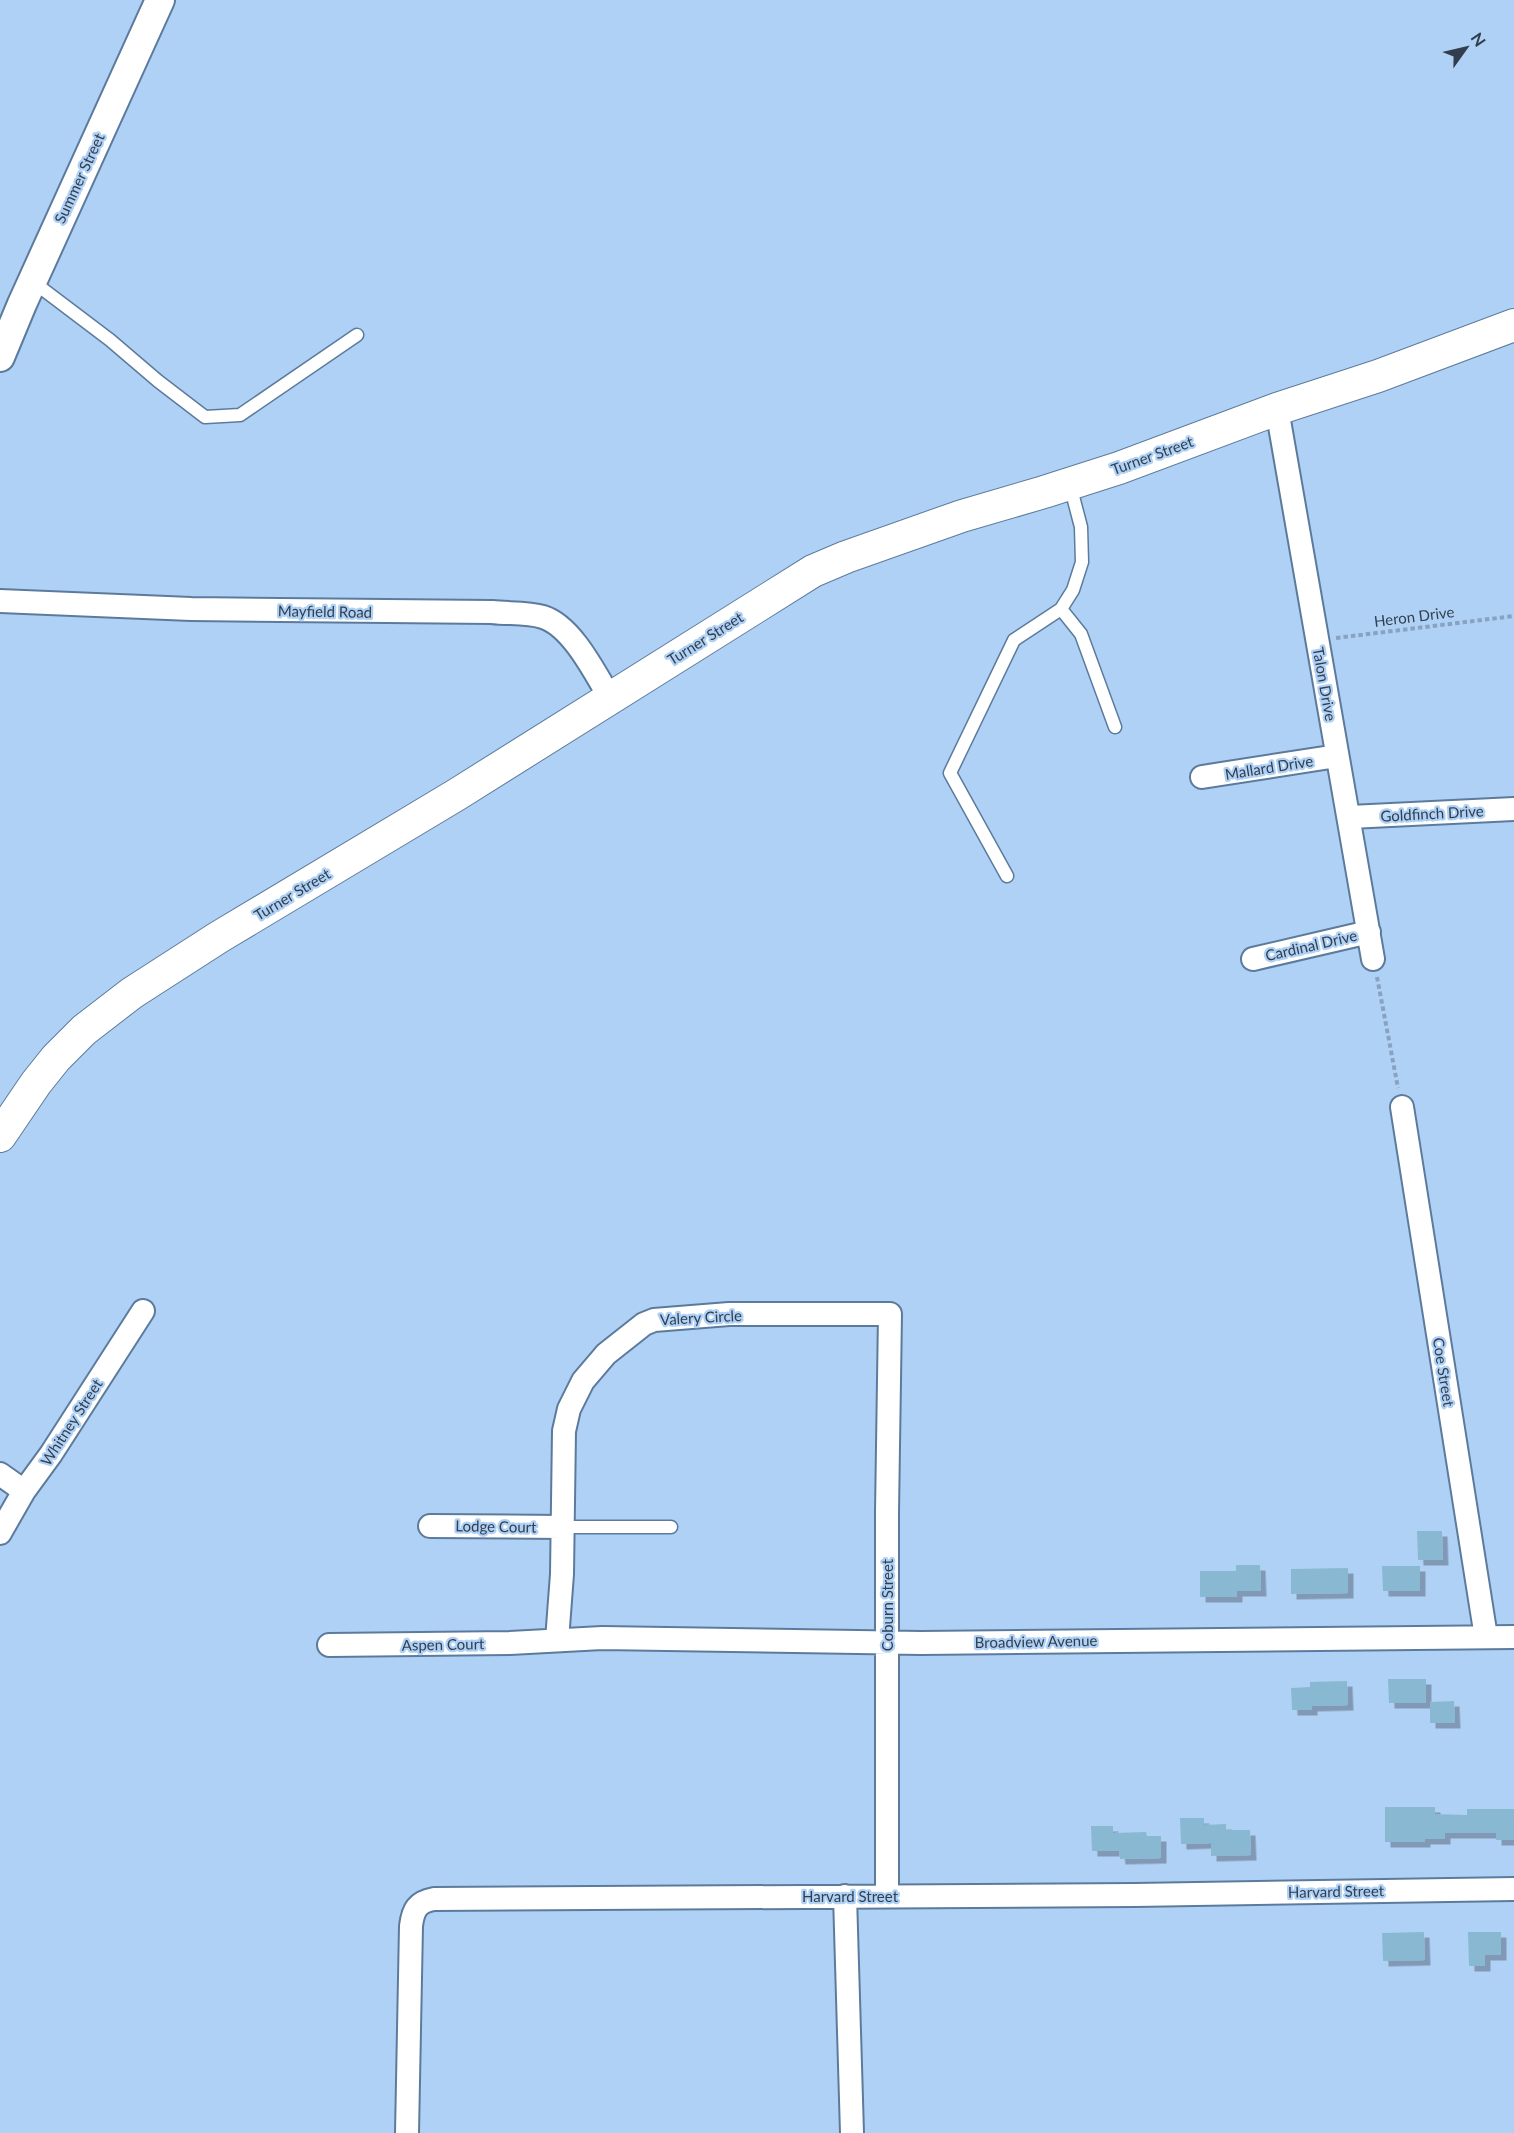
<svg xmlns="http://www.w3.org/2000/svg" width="1514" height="2133" font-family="Lato,sans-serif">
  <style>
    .building { fill: #89b9d2; filter: url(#shadow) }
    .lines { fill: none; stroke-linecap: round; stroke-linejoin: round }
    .service-casing { stroke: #5c7b9c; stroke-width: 15 }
    .minor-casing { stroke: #5c7b9c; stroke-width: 26 }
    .tertiary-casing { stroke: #5c7b9c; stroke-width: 32 }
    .secondary-casing { stroke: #5c7b9c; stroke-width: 34 }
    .path { stroke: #88a3c1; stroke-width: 4; stroke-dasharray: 4.5 3; stroke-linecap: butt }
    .service { stroke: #fff; stroke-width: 12 }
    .minor { stroke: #fff; stroke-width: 22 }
    .tertiary { stroke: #fff; stroke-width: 28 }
    .secondary { stroke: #fff; stroke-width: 32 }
    .labels { text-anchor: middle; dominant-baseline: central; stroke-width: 4.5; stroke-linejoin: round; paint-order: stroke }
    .street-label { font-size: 15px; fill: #313e4d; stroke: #b0d1f6 }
  </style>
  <defs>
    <filter id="shadow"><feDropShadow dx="5.5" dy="5.5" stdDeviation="0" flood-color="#0004"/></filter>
  </defs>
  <rect width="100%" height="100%" fill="#b0d1f6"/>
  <path class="building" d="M1417,1531H1442L1443,1560H1418Z
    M1236,1565H1260L1261,1591H1237V1597H1200V1571H1236Z
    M1382,1566H1420V1591H1383Z
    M1348,1568V1593L1291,1594V1569Z
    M1388,1679H1426V1703H1389Z
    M1347,1681L1348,1705L1312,1706V1710H1292L1291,1688L1310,1687V1682Z
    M1454,1701L1455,1723H1430V1702Z
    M1385,1807H1435V1814L1467,1815V1809H1514V1840H1496V1833H1445V1839H1425V1842H1385Z
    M1180,1818H1204V1825L1226,1824V1830H1250L1251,1855L1211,1856V1843L1181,1844Z
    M1091,1826H1113V1833L1146,1832L1147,1836H1161V1858L1120,1859L1119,1851H1092Z
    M1424,1932L1425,1960L1383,1961L1382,1933Z
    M1468,1932H1501V1955H1485V1966H1469Z"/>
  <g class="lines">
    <g class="service-casing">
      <path id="service" d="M32,281L110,340L158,381L205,417L240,415L357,335
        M1061,609L1081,634L1115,727
        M1007,876L950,773L1014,640L1061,609L1073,590L1082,562L1081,527L1070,485
        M562,1527H671"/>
    </g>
    <g class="minor-casing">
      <path id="minor" d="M1277,409L1373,959
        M0,601L191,609L492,612C508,614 527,612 543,617C572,626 595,673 610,698
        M1202,777L1337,756
        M1350,817L1514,809
        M1253,959L1369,932
        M1402,1107L1486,1637
        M0,1474L24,1491
        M430,1526L562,1527
        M0,1533L24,1491L51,1454L143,1311
        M557,1640L562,1574L564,1431L569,1409L583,1381L606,1354L644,1324L654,1320L729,1314H890L887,1512V1896
        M329,1645L510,1643L602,1638L921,1643L1514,1637
        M845,1896L852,2133
        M407,2133L411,1926C413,1910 417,1902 434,1899L1135,1895L1514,1889"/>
    </g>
    <g class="tertiary-casing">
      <path id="tertiary" d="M0,357L22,304L160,0"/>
    </g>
    <g class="secondary-casing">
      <path id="secondary" d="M0,1136L36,1083L56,1058L84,1030L132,993L219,937L456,795L813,571L846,557L962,516L1044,492L1119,468L1277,409L1378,376L1514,325"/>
    </g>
    <path class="path" d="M1336,638L1514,616
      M1377,977L1398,1088"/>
    <use href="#service" class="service"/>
    <use href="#minor" class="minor"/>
    <use href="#tertiary" class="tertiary"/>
    <use href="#secondary" class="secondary"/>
  </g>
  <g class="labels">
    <g class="street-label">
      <text transform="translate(79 178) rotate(-65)">Summer Street</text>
      <text transform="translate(1152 455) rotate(-20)">Turner Street</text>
      <text transform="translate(325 611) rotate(1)">Mayfield Road</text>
      <text transform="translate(1414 616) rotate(-7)">Heron Drive</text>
      <text transform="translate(705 638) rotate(-32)">Turner Street</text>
      <text transform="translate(1325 684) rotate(80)">Talon Drive</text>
      <text transform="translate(1269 767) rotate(-9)">Mallard Drive</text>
      <text transform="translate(1432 813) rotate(-3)">Goldfinch Drive</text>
      <text transform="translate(292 894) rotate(-31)">Turner Street</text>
      <text transform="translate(1311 945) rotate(-13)">Cardinal Drive</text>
      <text transform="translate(701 1317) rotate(-3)">Valery Circle</text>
      <text transform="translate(1444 1372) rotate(81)">Coe Street</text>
      <text transform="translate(71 1422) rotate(-57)">Whitney Street</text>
      <text transform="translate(496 1526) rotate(1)">Lodge Court</text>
      <text transform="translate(887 1605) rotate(-90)">Coburn Street</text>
      <text transform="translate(1036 1641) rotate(-1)">Broadview Avenue</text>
      <text transform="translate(443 1644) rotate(-1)">Aspen Court</text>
      <text transform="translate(1336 1891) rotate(-1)">Harvard Street</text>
      <text x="850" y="1896">Harvard Street</text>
    </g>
  </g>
  <g transform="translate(1466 48) rotate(56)" stroke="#b0d1f6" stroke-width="4.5" paint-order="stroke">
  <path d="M0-4.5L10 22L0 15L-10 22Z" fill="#313e4d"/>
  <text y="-9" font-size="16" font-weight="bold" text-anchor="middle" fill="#313e4d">N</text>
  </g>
</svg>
